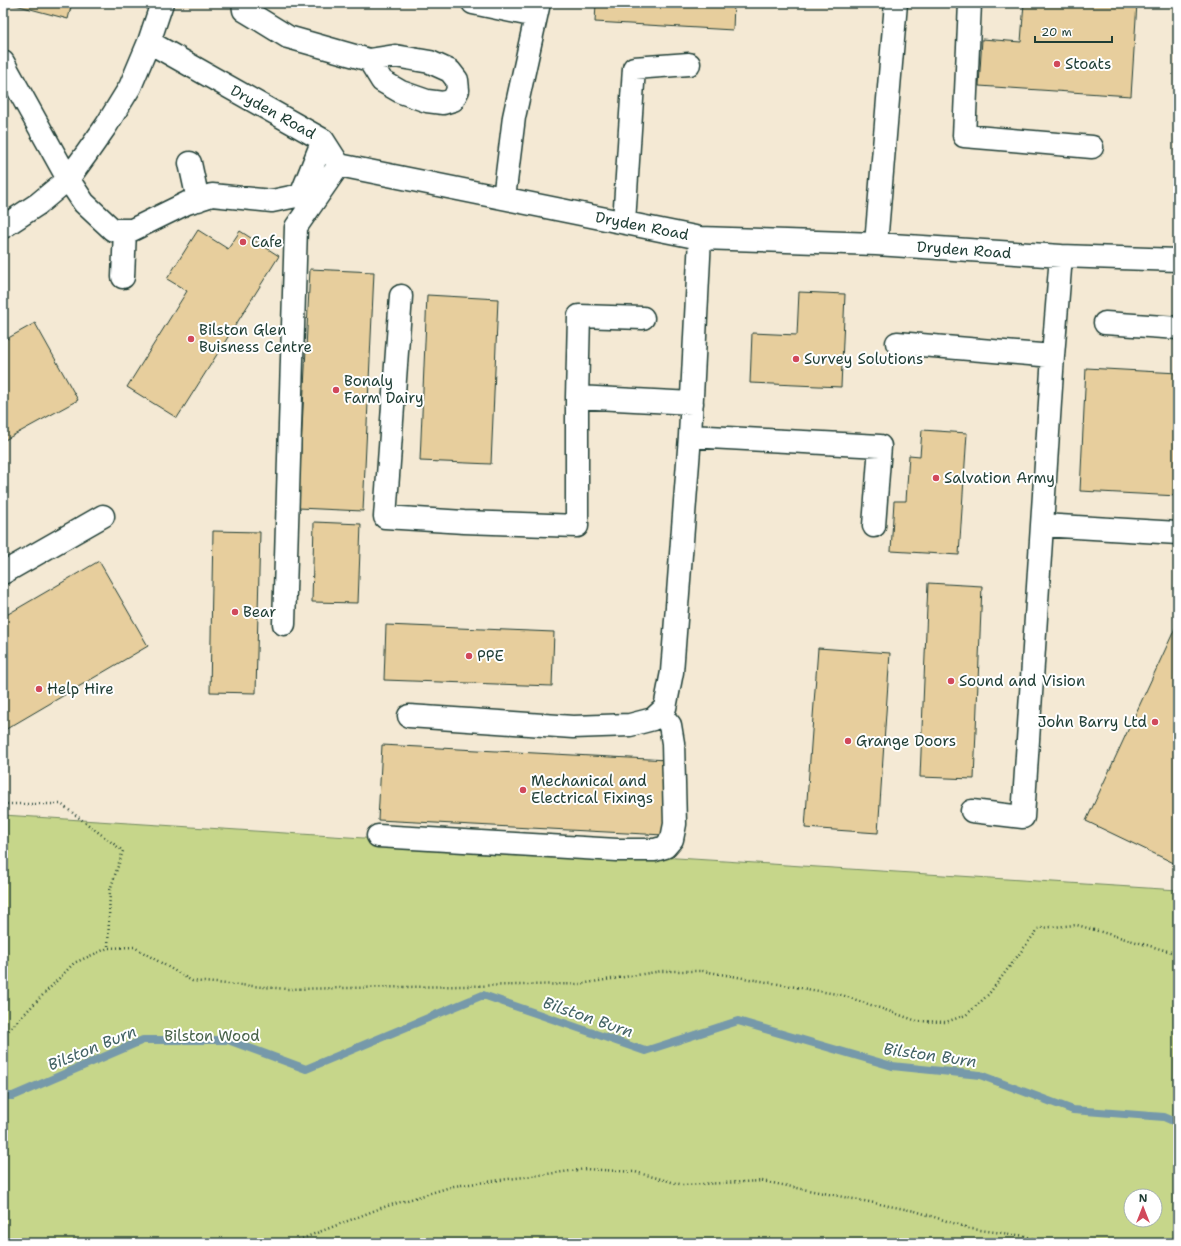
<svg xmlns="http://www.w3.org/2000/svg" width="1181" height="1246" font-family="'Shantell Sans',sans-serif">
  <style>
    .built { fill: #f4e9d4 }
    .green { fill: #c6d68a; stroke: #728a5f; fill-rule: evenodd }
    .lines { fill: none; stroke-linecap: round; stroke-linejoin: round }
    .stream { stroke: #7699aa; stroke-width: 8 }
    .building { fill: #e7ce9d; stroke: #1f3d34 }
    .minor-casing { stroke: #1f3d34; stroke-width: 25 }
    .path { stroke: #1f3d34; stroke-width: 2.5; stroke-dasharray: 1 3; stroke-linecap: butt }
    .minor { stroke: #fff; stroke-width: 22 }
    .poi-dot { fill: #d1495b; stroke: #fff; stroke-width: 1.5 }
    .labels { text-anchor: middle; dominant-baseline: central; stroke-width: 4; stroke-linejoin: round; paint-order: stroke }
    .poi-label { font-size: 15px; fill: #1f3d34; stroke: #fff; text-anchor: start }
    .street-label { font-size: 15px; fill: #1f3d34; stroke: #fff }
    .park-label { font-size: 15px; fill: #49634a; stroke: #fff }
    .water-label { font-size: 16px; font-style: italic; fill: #436365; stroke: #fff }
  </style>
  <rect width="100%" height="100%" fill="#faf5eb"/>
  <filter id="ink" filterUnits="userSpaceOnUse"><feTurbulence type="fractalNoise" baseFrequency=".025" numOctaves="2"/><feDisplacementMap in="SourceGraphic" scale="8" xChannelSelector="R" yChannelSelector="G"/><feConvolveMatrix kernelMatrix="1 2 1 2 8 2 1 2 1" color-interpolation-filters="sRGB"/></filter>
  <g filter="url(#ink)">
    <path class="built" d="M3,3H1178V893L3,832Z"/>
    <path class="green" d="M3,815L1178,890V1243H3ZM1131,1196H1155V1220H1131Z"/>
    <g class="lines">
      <path class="stream" d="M3,1096H13L143,1040H228L306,1069L483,995L645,1051L738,1021L892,1066L980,1075L1073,1110L1164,1117L1178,1123"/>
    </g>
    <path class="building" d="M8,3H72L68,19Z
      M596,3H734L733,30L595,22Z
      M1024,3H1137L1131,96L979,86L982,39L1021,42Z
      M198,230L228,249L240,231L279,256L177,418L127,387L187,291L167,279Z
      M310,269L374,272L363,511L298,508Z
      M799,292L845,294L841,387L750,383L752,333L797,335Z
      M427,295L498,299L491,464L420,461Z
      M35,323L78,400L3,441V341Z
      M1086,368L1178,373V496L1080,491Z
      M922,430L967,433L959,555L891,551L894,501H906L909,455L920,456Z
      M314,522L361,524L358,603L312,602Z
      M213,531L260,532L256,693L210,692Z
      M99,561L148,646L3,731V617Z
      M928,583L982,586L974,779L920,777Z
      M1178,622V865L1086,821Z
      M386,625L554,632L552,686L384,680Z
      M818,648L890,653L878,833L805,828Z
      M382,745L668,760L664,835L378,820Z"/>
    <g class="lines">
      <g class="minor-casing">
        <path id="minor" d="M243,3L244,10L288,37L369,60L395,56L430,62L450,71L457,80L458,90L453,100L443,103L427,101L401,92L382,81L369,60
          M473,3L536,16
          M970,3L964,136L1092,147
          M149,42L323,140L339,165L700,238L876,244L1061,256L1178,260
          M3,62L68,179L84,203L113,230H132L187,203L212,195L272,201L301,195L323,140
          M190,163L198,200
          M504,198L514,117L539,3
          M624,222L634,68L689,64
          M3,227L38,204L68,179L87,153L106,126L130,87L149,42L162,3
          M876,244L896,3
          M123,277L125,230
          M401,296L385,517L464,522L577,526V397L579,316L643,318
          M1105,323L1178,328
          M897,343L1053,356
          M577,397L692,403
          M690,436L880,446L874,526
          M1042,525L1178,533
          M3,573L103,516
          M284,624L296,227L339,165
          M409,716L573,727L630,725L653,719L665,708L672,672L690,436L700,238
          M972,811L1023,817L1053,356L1061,256
          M378,836L617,850H655L665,847L672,839L675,824L673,743L670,725L660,713"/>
      </g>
      <path class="path" d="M3,804H61L123,851L110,890L108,948
        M3,1036L74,963L108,948L134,947L192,981L287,989L580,984L662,971H703L842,995L917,1021L946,1022L966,1015L988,995L1039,928L1077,925L1178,954
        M291,1243L381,1208L454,1186L586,1169L635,1172L683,1185L762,1181L915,1211L972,1229L1025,1236L1045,1243"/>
      <use href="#minor" class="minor"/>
    </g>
  </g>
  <g class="poi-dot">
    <circle cx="1057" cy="64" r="4"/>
    <circle cx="243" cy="242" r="4"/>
    <circle cx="191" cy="339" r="4"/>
    <circle cx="796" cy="359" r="4"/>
    <circle cx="336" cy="390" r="4"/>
    <circle cx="936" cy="478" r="4"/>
    <circle cx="235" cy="612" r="4"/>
    <circle cx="469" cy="656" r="4"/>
    <circle cx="951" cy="681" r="4"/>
    <circle cx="39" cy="689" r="4"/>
    <circle cx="1155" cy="722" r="4"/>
    <circle cx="848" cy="741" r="4"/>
    <circle cx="523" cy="790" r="4"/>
  </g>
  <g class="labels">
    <g class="poi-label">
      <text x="1065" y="64">Stoats</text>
      <text x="251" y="242">Cafe</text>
      <text x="199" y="330">Bilston Glen<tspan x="199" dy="17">Buisness Centre</tspan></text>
      <text x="804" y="359">Survey Solutions</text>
      <text x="344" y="381">Bonaly<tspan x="344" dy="17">Farm Dairy</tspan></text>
      <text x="944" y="478">Salvation Army</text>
      <text x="243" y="612">Bear</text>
      <text x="477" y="656">PPE</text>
      <text x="959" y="681">Sound and Vision</text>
      <text x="47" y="689">Help Hire</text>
      <text x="1147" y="722" text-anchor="end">John Barry Ltd</text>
      <text x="856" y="741">Grange Doors</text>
      <text x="531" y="781">Mechanical and<tspan x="531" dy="17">Electrical Fixings</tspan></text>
    </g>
    <g class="street-label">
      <text transform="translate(273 112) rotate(29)">Dryden Road</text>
      <text transform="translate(642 226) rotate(11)">Dryden Road</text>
      <text transform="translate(964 250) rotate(4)">Dryden Road</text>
    </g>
    <g class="park-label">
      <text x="212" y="1036">Bilston Wood</text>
    </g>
    <g class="water-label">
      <text transform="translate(588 1017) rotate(19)">Bilston Burn</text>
      <text transform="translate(92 1048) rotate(-22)">Bilston Burn</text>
      <text transform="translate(930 1055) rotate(8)">Bilston Burn</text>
    </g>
  </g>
  <rect width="1181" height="1246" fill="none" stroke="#fff" stroke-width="16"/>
  <rect x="8" y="8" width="1165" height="1230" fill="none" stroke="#1f3d34" stroke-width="1.5" filter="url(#ink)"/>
  <g transform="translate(1143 1208)"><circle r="19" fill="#ffffff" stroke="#a5b1ae"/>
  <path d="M0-3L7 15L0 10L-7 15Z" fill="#d1495b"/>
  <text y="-6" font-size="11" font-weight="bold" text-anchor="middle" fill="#1f3d34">N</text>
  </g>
  <path d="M1035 36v6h77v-6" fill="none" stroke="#1f3d34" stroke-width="2"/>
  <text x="1041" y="36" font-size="12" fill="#1f3d34" stroke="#ffffff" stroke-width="3" paint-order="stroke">20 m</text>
</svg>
